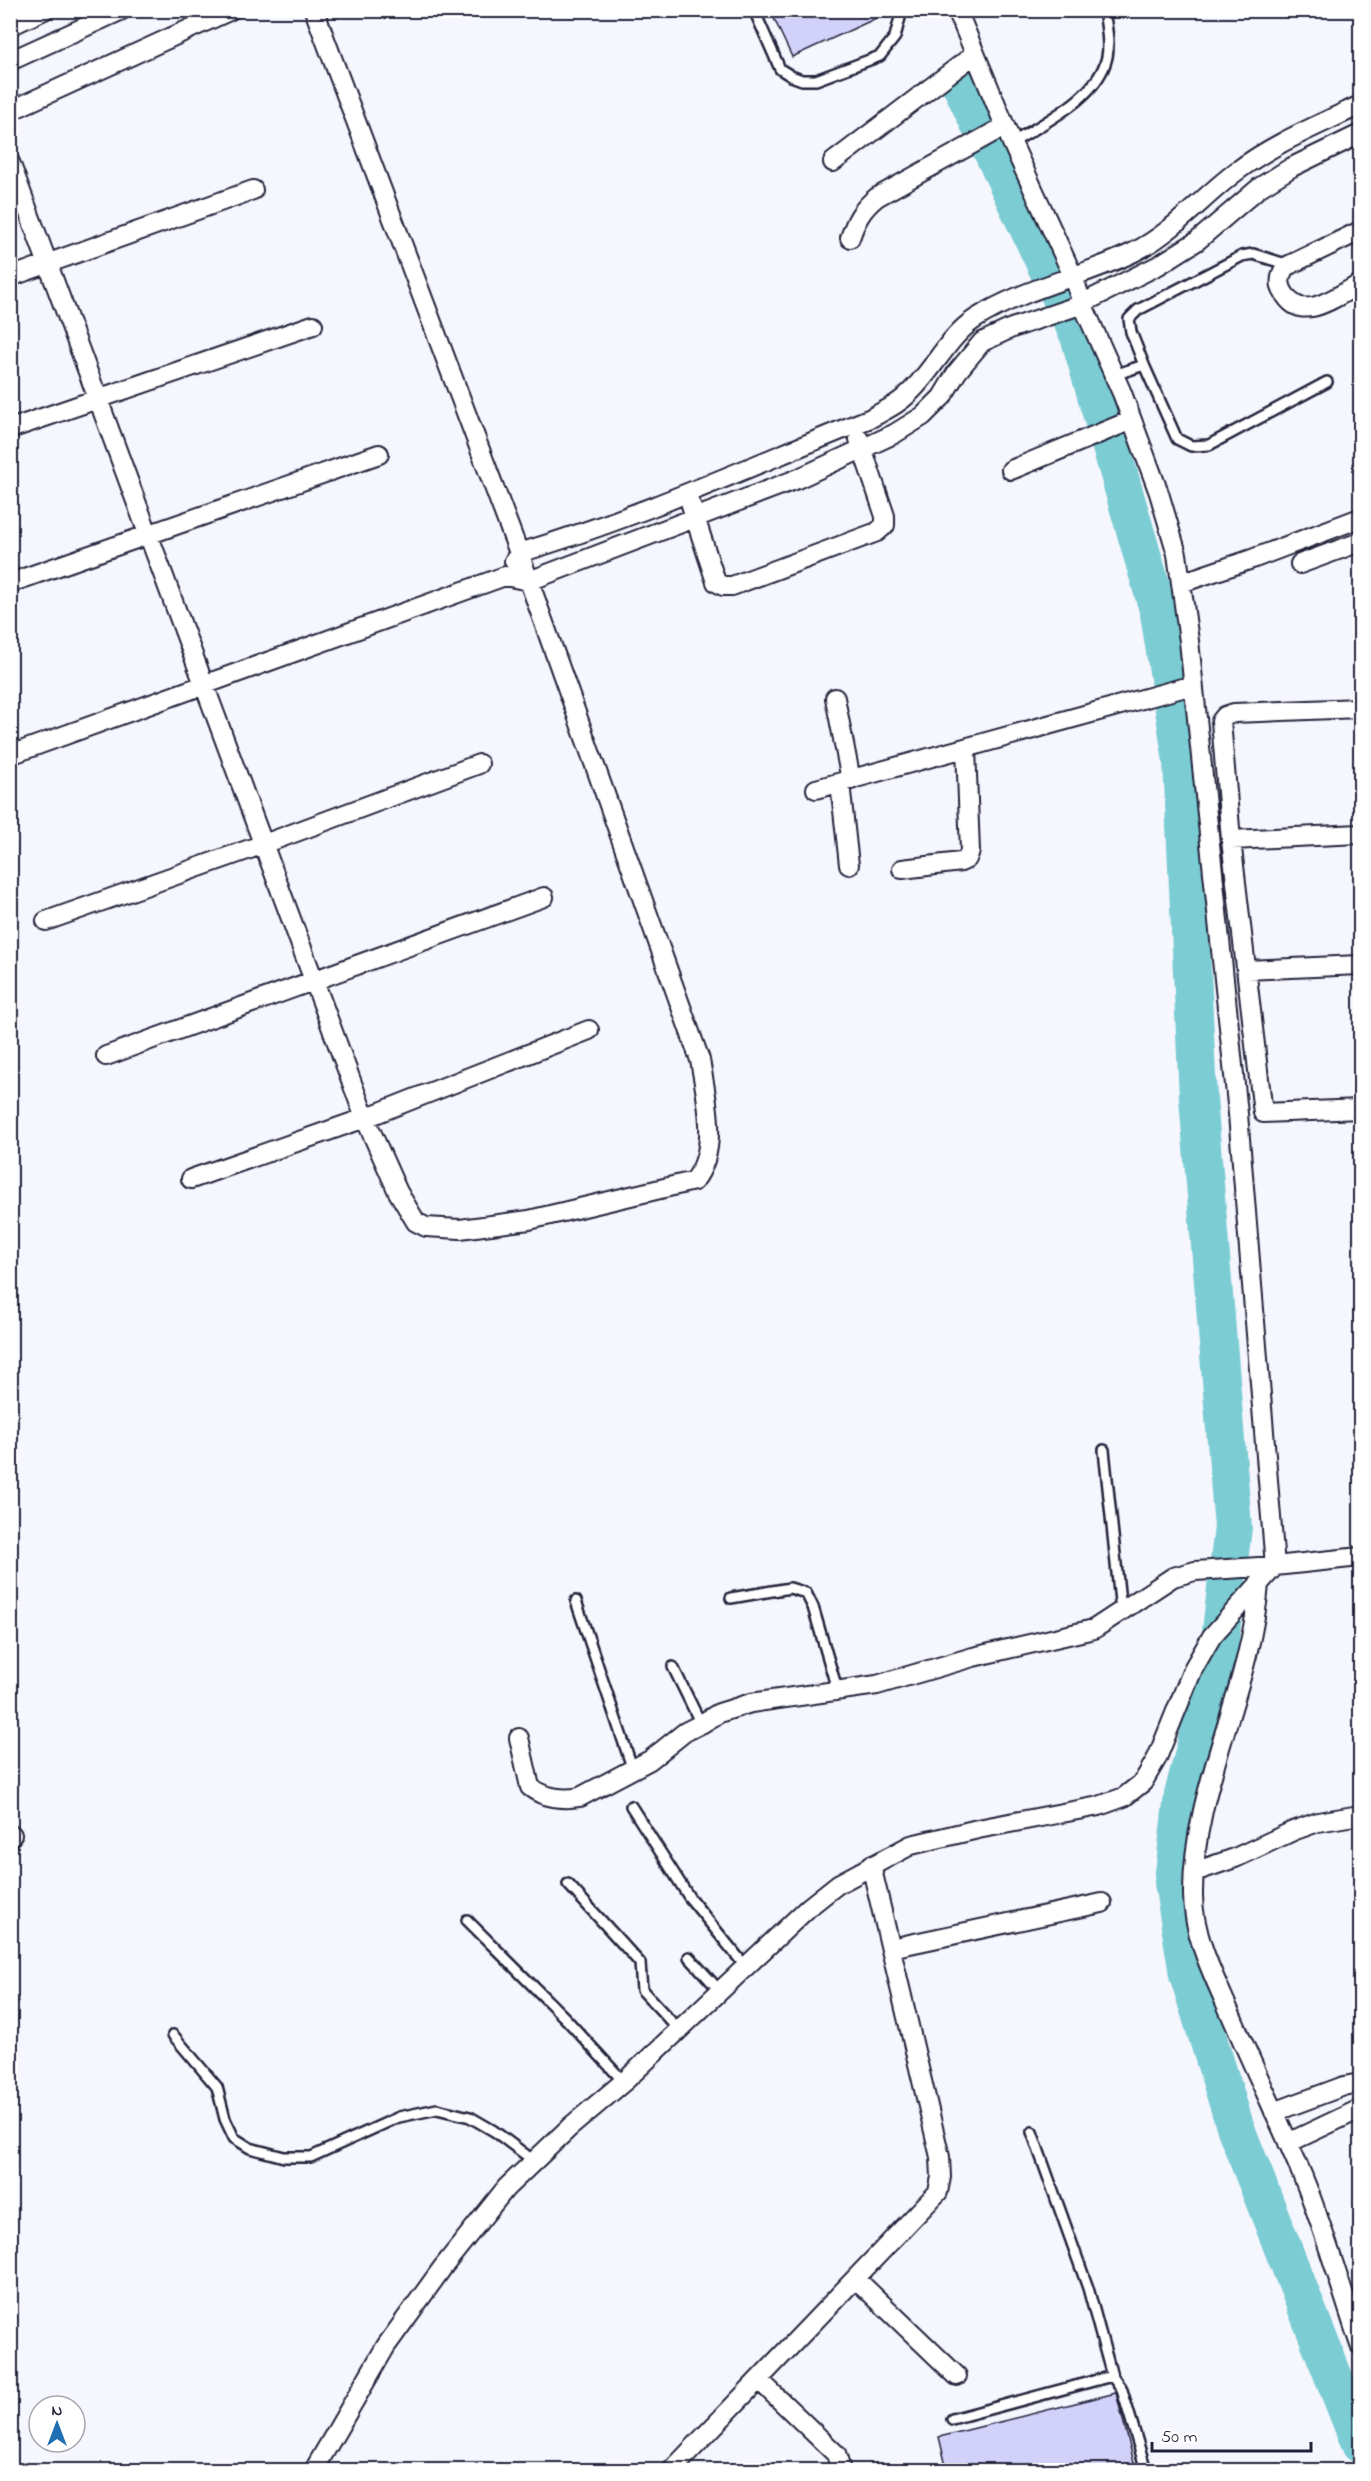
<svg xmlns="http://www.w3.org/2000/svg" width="1371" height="2481" font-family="'Indie Flower',sans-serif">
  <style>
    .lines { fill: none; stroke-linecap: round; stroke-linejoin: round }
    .river { stroke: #7bccd3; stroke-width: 38 }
    .building { fill: #d1d1fa; stroke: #22223b; stroke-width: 1.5 }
    .lane-casing { stroke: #22223b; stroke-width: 14 }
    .street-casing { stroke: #22223b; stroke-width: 22 }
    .lane { stroke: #fff; stroke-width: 9 }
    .street { stroke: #fff; stroke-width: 18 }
  </style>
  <rect width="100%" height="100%" fill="#f6f6fe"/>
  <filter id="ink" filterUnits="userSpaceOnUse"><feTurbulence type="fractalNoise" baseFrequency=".0167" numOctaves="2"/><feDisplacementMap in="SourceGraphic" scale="12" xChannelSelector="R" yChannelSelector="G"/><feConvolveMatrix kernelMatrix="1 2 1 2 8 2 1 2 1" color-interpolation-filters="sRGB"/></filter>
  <g filter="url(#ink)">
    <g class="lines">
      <path class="river" d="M960,83L1079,336L1159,613L1182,761L1198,1098L1233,1527L1218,1658L1183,1795L1173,1882L1188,1974L1236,2129L1360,2444"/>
    </g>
    <path class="building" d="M770,10H894L792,57Z
      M1116,2393L1136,2470H947L939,2437Z"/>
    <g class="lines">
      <g class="lane-casing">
        <path id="lane" d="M754,10L780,69L791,76L802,80H816L880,56L895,37L902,10
          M1012,143C1044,122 1098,98 1107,57C1110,43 1106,25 1104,10
          M1144,365L1131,332L1129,319L1138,310L1242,256L1253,254L1289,265
          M1114,375L1144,365L1177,439L1191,446L1209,445L1327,382
          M1104,1450L1121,1611
          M731,1598L790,1588L806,1593L813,1607L837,1689
          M576,1601L633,1770
          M673,1667L701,1724
          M631,1806L689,1897L746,1967
          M568,1884L640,1963L642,1990L679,2030
          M467,1920L566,2019L624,2082
          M689,1957L720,1991
          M173,2035L217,2087L225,2119L234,2138L250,2148L284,2157H311L399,2117L437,2109L470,2117L494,2131L534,2161
          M1032,2132L1088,2288L1112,2376
          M952,2419L1112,2376L1122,2390L1146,2470"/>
      </g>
      <g class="street-casing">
        <path id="street" d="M10,26L44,10
          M10,61L122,10
          M10,111L231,10
          M10,162L365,1118L398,1192L416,1222L426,1227L460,1229L529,1220L694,1181C720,1149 706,1097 700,1060L519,553L314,10
          M833,162L975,54
          M1360,231L1285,267C1280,276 1278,284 1284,293C1302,325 1336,296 1360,284
          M850,238C856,220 862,209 877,197L1005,126
          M10,277L253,190
          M10,429L313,325
          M1011,470L1132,420
          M691,505L716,582L723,586H732L877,532L885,525V516L859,439
          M514,561L519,553C640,517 755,464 871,418C883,411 896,406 906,396C932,374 946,338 975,319C1023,288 1083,277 1134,252C1174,232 1201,198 1237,171C1274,143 1319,125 1360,105
          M1300,564L1360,542
          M10,583L379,454
          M1181,583L1252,559L1360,518
          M835,698L851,780
          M1360,708L1234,713L1225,716L1221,721L1231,840L1263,1113L1360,1109
          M10,755L505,576L529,581L797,479L894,434L923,416L942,397L957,372L982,342L1012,328L1077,306L1159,265L1197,241L1260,187L1292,167L1360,134
          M840,783L849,865
          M816,789L1193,685
          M1231,840L1360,834
          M902,869L961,862L967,859L970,851L966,748
          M46,921L264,844L479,764
          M1247,970L1360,965
          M106,1056L544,897
          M191,1179L365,1118L589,1030
          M1259,1584C1251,1690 1192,1788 1193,1895C1193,1936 1214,1977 1231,2015C1254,2069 1280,2122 1303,2177C1325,2231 1341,2289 1360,2345
          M519,1738L530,1787C544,1798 563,1800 580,1797L650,1760L685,1732L701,1724L719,1713L751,1703L877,1685L973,1657L1094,1629L1173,1577L1195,1571L1275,1566L1238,1114L1189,641L1177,554L1159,493L1122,393L1082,303L1073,276L1012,143L957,10
          M10,1838L12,1835
          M1194,1872L1235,1858L1293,1831L1318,1822L1360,1815
          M891,1948L1102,1903
          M1274,2112L1344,2086L1360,2083
          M1288,2143L1360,2109
          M856,2279L957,2376
          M759,2380L836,2454L841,2470
          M314,2470L386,2346L443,2267L506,2188L570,2127L627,2079L809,1907L838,1884L911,1845L978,1829L1099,1806L1124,1797L1143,1782L1157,1758L1193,1669L1212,1636L1275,1566L1360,1557
          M672,2470L938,2192L941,2177L940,2157L871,1865"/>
      </g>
      <use href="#lane" class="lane"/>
      <use href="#street" class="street"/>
    </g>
  </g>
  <rect width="1371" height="2481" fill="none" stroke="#fff" stroke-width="36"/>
  <rect x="18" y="18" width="1335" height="2445" fill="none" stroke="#22223b" stroke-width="2" filter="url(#ink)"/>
  <g transform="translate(57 2424)"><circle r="28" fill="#ffffff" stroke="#a7a7b1" stroke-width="1.5"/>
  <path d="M0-4.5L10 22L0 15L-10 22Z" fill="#1f6fb2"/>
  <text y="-9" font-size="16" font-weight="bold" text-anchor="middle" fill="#22223b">N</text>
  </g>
  <path d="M1152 2442v9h159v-9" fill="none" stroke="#22223b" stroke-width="3"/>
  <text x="1161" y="2442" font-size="18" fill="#22223b" stroke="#ffffff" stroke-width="4.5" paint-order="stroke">50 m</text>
</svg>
